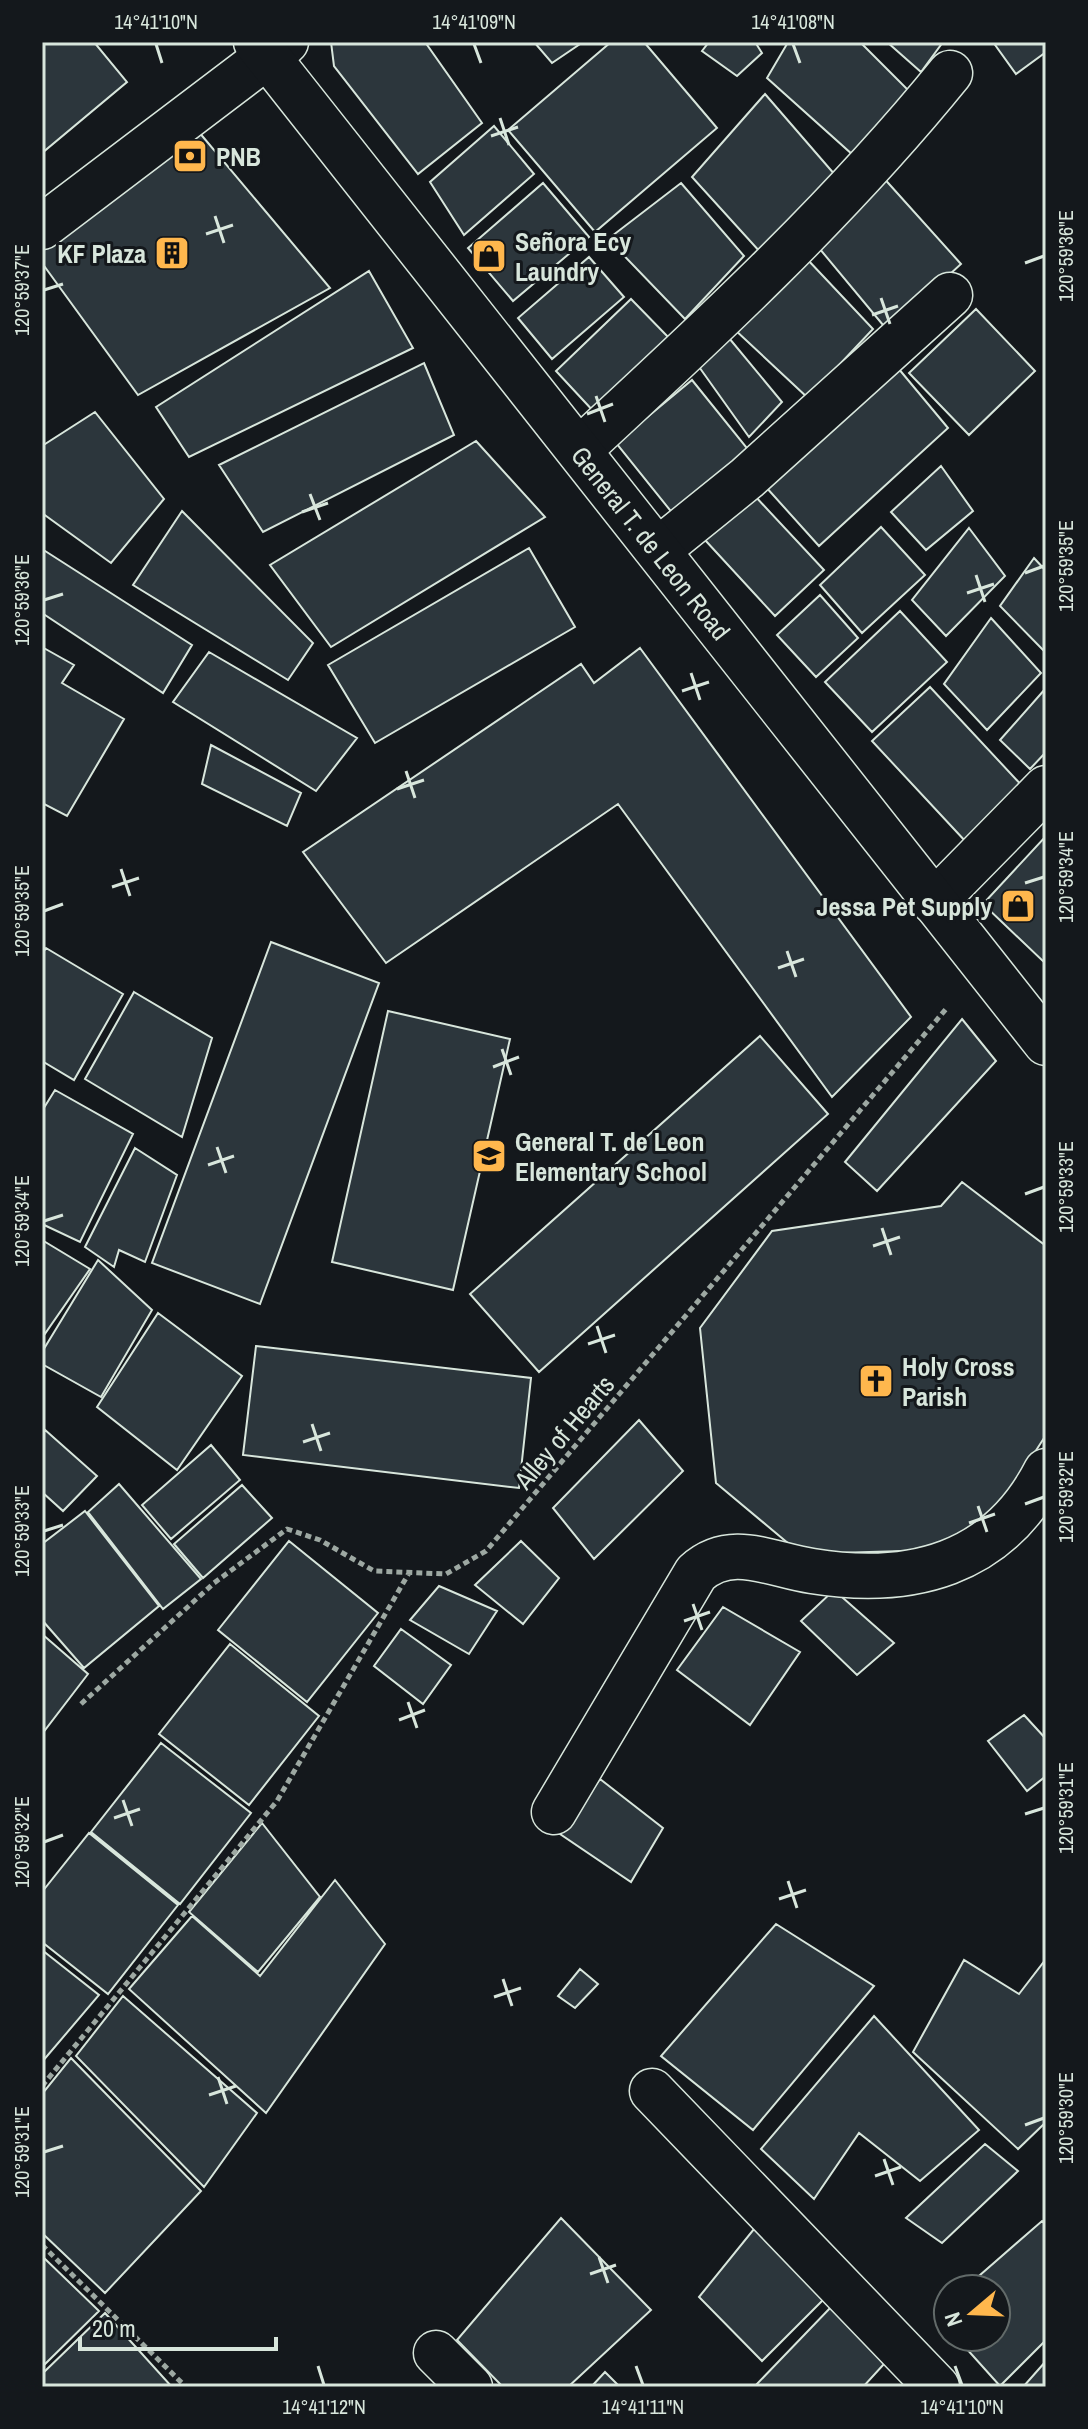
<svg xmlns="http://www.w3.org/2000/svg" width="1088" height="2429" font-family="'Archivo Narrow',sans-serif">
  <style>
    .building { fill: #2c363c; stroke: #d8e6dc; stroke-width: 2 }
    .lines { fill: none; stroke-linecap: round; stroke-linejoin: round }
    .minor-casing { stroke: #d8e6dc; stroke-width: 47 }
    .major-casing { stroke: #d8e6dc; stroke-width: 47 }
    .path { stroke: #9da8a2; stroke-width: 5; stroke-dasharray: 6 4; stroke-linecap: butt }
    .minor { stroke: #14181c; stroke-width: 44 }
    .major { stroke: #14181c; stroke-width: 44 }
    .ticks { fill: none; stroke: #d8e6dc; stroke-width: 3 }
    .labels { text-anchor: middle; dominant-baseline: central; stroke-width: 6; stroke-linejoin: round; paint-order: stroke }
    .poi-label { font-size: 26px; font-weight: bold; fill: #d8e6dc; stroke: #14181c; text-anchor: start }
    .street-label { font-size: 26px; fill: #d8e6dc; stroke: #14181c }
    .neatline { fill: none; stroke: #d8e6dc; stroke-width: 3 }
    .ticks-label { font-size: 20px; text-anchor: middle; fill: #d8e6dc }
  </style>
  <rect width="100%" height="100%" fill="#14181c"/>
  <path class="building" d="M42,42H94L127,82L42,153Z
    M331,42H425L482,123L418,174L334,66Z
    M534,42H583L552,63Z
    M611,42H644L717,128L595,232L508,130Z
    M709,42H755L762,53L737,76L702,51Z
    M785,42H860L910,92L853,155L767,78L787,44Z
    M887,42H943L921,72Z
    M993,42H1046V52L1016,74Z
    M765,94L836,176L761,253L692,177Z
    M193,125L330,288L138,395L42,263V243Z
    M494,126L534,174L464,235L430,182Z
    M881,175L961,264L888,331L819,248Z
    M543,183L589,237L513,301L468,248Z
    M681,183L744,256L685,319L608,239Z
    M589,257L624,297L552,359L518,318Z
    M807,259L873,329L808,398L733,328Z
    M369,271L413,348L189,457L156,407Z
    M631,299L672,341L596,414L556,371Z
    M976,309L1035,371L969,435L909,373Z
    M729,338L782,402L749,437L697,364Z
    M424,363L454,435L263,532L219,465Z
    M898,368L948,428L819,546L765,486Z
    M692,380L759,463L682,525L616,443Z
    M95,412L164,499L111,563L42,513V446Z
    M476,441L545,517L331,647L270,565Z
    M941,466L973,511L926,550L891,512Z
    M754,495L824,570L775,616L705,540Z
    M182,511L313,643L288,680L133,585Z
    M881,527L925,575L862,633L820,585Z
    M969,528L1005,576L946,636L912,600Z
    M529,548L575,627L375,743L328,665Z
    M42,549L192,645L163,693L42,613Z
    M1034,558L1046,571V653L1000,606Z
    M820,595L858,638L816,677L777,635Z
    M900,611L947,662L872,732L825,682Z
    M991,618L1041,673L987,730L944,684Z
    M42,647L74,665L62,683L124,719L67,816L42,803Z
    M640,648L911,1017L832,1097L618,804L386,963L303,852L581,664L594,683Z
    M209,652L357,738L316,791L173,702Z
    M930,687L1025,789L967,843L872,741Z
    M1046,688V752L1030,769L1000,740Z
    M211,745L301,793L287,826L202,784Z
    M1046,836V964L983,904Z
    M271,942L379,983L260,1304L152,1263Z
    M46,948L123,994L74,1080L42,1061V954Z
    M134,992L212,1038L182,1137L85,1079Z
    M388,1011L510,1039L453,1290L332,1262Z
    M962,1019L996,1061L877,1191L845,1162Z
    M760,1036L828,1114L539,1372L470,1294Z
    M55,1090L133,1134L80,1242L42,1224V1111Z
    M135,1148L177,1175L145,1262L119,1250L114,1267L85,1247Z
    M962,1182L1046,1246V1435L972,1549L801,1554L716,1483L700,1328L772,1231L941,1206Z
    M42,1240L90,1269L42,1338Z
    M98,1260L152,1310L101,1397L42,1364V1352Z
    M158,1313L242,1376L177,1470L97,1407Z
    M256,1346L531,1378L519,1488L243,1455Z
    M639,1420L683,1471L594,1559L553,1508Z
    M44,1429L97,1476L63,1511L42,1492Z
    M211,1445L240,1480L171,1539L142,1505Z
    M119,1484L201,1579L163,1609L88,1512Z
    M242,1485L272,1518L203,1578L174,1544Z
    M85,1511L159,1606L84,1668L42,1620V1544Z
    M289,1541L378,1613L307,1702L218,1630Z
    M521,1541L559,1578L523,1624L475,1585Z
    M439,1586L497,1611L469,1654L410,1620Z
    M834,1590L894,1643L857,1675L801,1621Z
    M723,1607L800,1652L750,1725L677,1670Z
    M401,1629L451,1665L423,1704L374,1666Z
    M42,1634L88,1674L42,1734Z
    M230,1644L319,1716L249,1805L159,1734Z
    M1024,1715L1046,1739V1776L1027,1791L988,1741Z
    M161,1743L251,1813L180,1904L91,1832Z
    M600,1779L663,1828L631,1882L560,1834Z
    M262,1823L320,1897L258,1972L189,1912Z
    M89,1833L178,1905L108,1994L42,1942V1892Z
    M335,1880L385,1944L266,2113L129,1989L192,1916L260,1976Z
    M776,1924L874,1986L753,2130L661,2056Z
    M42,1950L99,1995L42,2062Z
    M1046,1959V2122L1018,2149L913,2052L964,1960L1019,1994Z
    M580,1969L598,1984L575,2008L558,1996Z
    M123,1996L257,2113L204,2187L76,2056Z
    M874,2016L979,2130L920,2181L859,2133L814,2199L761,2149Z
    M71,2058L201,2191L105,2293L42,2233V2094Z
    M985,2144L1018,2171L942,2243L906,2218Z
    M561,2218L651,2310L568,2387H503L457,2340Z
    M1042,2221L1046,2225V2340L1000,2386L956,2337H996V2289H964Z
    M754,2229L825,2298L762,2361L699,2297Z
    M42,2256L99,2311L42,2367Z
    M948,2303V2328L935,2314Z
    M832,2306L884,2364L863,2387H754Z
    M105,2313L172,2387H42V2374Z
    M1046,2361V2387H1023Z
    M605,2372L620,2387H591Z"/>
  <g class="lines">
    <g class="minor-casing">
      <path id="minor" d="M42,227L286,42
        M579,450C708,331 839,210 950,73
        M658,550L747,478L950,295
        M934,902L1046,788
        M554,1812L696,1573C731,1541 771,1565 812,1571C911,1587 998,1565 1046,1471
        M652,2091L937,2387
        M436,2353L470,2387"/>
    </g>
    <g class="major-casing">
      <g id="major">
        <path id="s1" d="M256,42L1046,1043"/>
      </g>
    </g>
    <path class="path" d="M81,1704L214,1583L287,1529L320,1540L374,1571L446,1574L486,1551L946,1009
      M42,2086L277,1801L409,1573
      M42,2245L186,2387"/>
    <use href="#minor" class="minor"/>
    <use href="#major" class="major"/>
  </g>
  <path class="ticks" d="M156,44L162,63M474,44L481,63M793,44L800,63M500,118L509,145M491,136L518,127M215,216L224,243M206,234L233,225M1025,263L1044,256M44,290L63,284M881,298L890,324M872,315L898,306M596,396L605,422M587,414L613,404M310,494L320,520M302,512L328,503M1025,573L1044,566M976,575L985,602M967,593L994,584M44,600L63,594M691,673L700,700M682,691L709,682M406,771L415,798M397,789L424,780M121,869L130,896M1025,883L1044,877M112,887L139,878M44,911L63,904M787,951L796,977M778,968L804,959M502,1049L511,1075M493,1067L519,1057M217,1147L226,1173M208,1165L234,1156M1025,1194L1044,1187M44,1221L63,1215M882,1228L891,1255M873,1246L900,1237M597,1326L606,1353M588,1344L615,1335M312,1424L321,1451M303,1442L330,1433M1025,1504L1044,1497M978,1506L987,1532M969,1523L995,1514M44,1531L63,1525M693,1604L702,1630M684,1621L710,1612M408,1702L417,1728M399,1720L425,1710M123,1800L132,1826M1025,1814L1044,1808M114,1818L140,1809M44,1842L63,1835M788,1881L797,1908M779,1899L806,1890M503,1979L512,2006M494,1997L521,1988M218,2077L227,2104M209,2095L236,2086M1025,2125L1044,2118M44,2152L63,2146M884,2159L893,2185M875,2176L901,2167M599,2257L608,2283M590,2274L616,2265M318,2366L324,2385M636,2366L643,2385M955,2366L962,2385"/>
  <defs>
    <g id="bank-square" transform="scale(1.8)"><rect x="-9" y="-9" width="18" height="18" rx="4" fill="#ffb74d" stroke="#14181c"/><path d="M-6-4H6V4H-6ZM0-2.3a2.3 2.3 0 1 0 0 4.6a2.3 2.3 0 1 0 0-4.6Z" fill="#111"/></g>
    <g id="building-square" transform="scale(1.8)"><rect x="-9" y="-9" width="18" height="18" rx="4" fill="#ffb74d" stroke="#14181c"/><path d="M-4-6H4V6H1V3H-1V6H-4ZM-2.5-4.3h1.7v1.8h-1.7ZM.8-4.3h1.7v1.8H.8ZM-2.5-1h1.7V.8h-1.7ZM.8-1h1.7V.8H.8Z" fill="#111"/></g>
    <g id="shop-square" transform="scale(1.8)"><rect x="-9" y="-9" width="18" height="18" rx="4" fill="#ffb74d" stroke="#14181c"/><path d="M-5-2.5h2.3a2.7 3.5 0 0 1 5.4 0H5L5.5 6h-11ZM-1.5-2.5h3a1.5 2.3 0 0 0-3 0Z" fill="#111"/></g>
    <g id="school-square" transform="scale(1.8)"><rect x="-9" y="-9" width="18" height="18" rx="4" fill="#ffb74d" stroke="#14181c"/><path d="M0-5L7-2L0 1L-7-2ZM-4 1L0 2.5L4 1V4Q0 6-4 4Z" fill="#111"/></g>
    <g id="church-square" transform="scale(1.8)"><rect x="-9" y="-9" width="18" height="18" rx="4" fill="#ffb74d" stroke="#14181c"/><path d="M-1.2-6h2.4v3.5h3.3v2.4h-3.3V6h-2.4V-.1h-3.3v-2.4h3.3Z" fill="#111"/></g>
  </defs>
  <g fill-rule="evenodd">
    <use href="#bank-square" x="190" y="156"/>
    <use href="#building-square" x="172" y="253"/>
    <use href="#shop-square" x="489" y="256"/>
    <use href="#shop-square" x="1018" y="906"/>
    <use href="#school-square" x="489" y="1156"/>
    <use href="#church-square" x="876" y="1381"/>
  </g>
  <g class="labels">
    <g class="poi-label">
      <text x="216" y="156">PNB</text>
      <text x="515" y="241">Señora Ecy<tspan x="515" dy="30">Laundry</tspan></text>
      <text x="146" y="253" text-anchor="end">KF Plaza</text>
      <text x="992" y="906" text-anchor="end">Jessa Pet Supply</text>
      <text x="515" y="1141">General T. de Leon<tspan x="515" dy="30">Elementary School</tspan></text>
      <text x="902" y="1366">Holy Cross<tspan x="902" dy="30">Parish</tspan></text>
    </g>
    <g class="street-label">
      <text stroke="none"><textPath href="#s1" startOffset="638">General T. de Leon Road</textPath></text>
      <text transform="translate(564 1432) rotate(-50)">Alley of Hearts</text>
    </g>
  </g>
  <rect width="1088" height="2429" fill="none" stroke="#14181c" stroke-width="88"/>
  <g transform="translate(972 2313) rotate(251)"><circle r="38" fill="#14181c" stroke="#626a69" stroke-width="2"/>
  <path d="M0-6L14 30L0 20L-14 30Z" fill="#ffb74d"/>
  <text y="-12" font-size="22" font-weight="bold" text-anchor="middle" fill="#d8e6dc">N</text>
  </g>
  <path d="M80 2337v12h196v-12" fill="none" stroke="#d8e6dc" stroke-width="4"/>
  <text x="92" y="2337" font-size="24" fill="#d8e6dc" stroke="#14181c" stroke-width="6" paint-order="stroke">20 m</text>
  <rect x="44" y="44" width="1000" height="2341" class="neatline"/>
  <g class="ticks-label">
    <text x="156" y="29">14°41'10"N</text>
    <text x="474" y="29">14°41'09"N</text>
    <text x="793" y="29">14°41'08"N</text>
    <text transform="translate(1066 256) rotate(-90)" y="7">120°59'36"E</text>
    <text transform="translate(22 290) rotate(-90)" y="7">120°59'37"E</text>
    <text transform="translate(1066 566) rotate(-90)" y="7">120°59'35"E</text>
    <text transform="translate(22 600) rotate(-90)" y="7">120°59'36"E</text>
    <text transform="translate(1066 877) rotate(-90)" y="7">120°59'34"E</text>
    <text transform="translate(22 911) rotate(-90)" y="7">120°59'35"E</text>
    <text transform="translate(1066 1187) rotate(-90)" y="7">120°59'33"E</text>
    <text transform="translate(22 1221) rotate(-90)" y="7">120°59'34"E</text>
    <text transform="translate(1066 1497) rotate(-90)" y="7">120°59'32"E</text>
    <text transform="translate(22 1531) rotate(-90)" y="7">120°59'33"E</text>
    <text transform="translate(1066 1808) rotate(-90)" y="7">120°59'31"E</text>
    <text transform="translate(22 1842) rotate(-90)" y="7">120°59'32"E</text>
    <text transform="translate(1066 2118) rotate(-90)" y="7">120°59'30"E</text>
    <text transform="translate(22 2152) rotate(-90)" y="7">120°59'31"E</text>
    <text x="324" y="2414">14°41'12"N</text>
    <text x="643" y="2414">14°41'11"N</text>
    <text x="962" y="2414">14°41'10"N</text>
  </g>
</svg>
